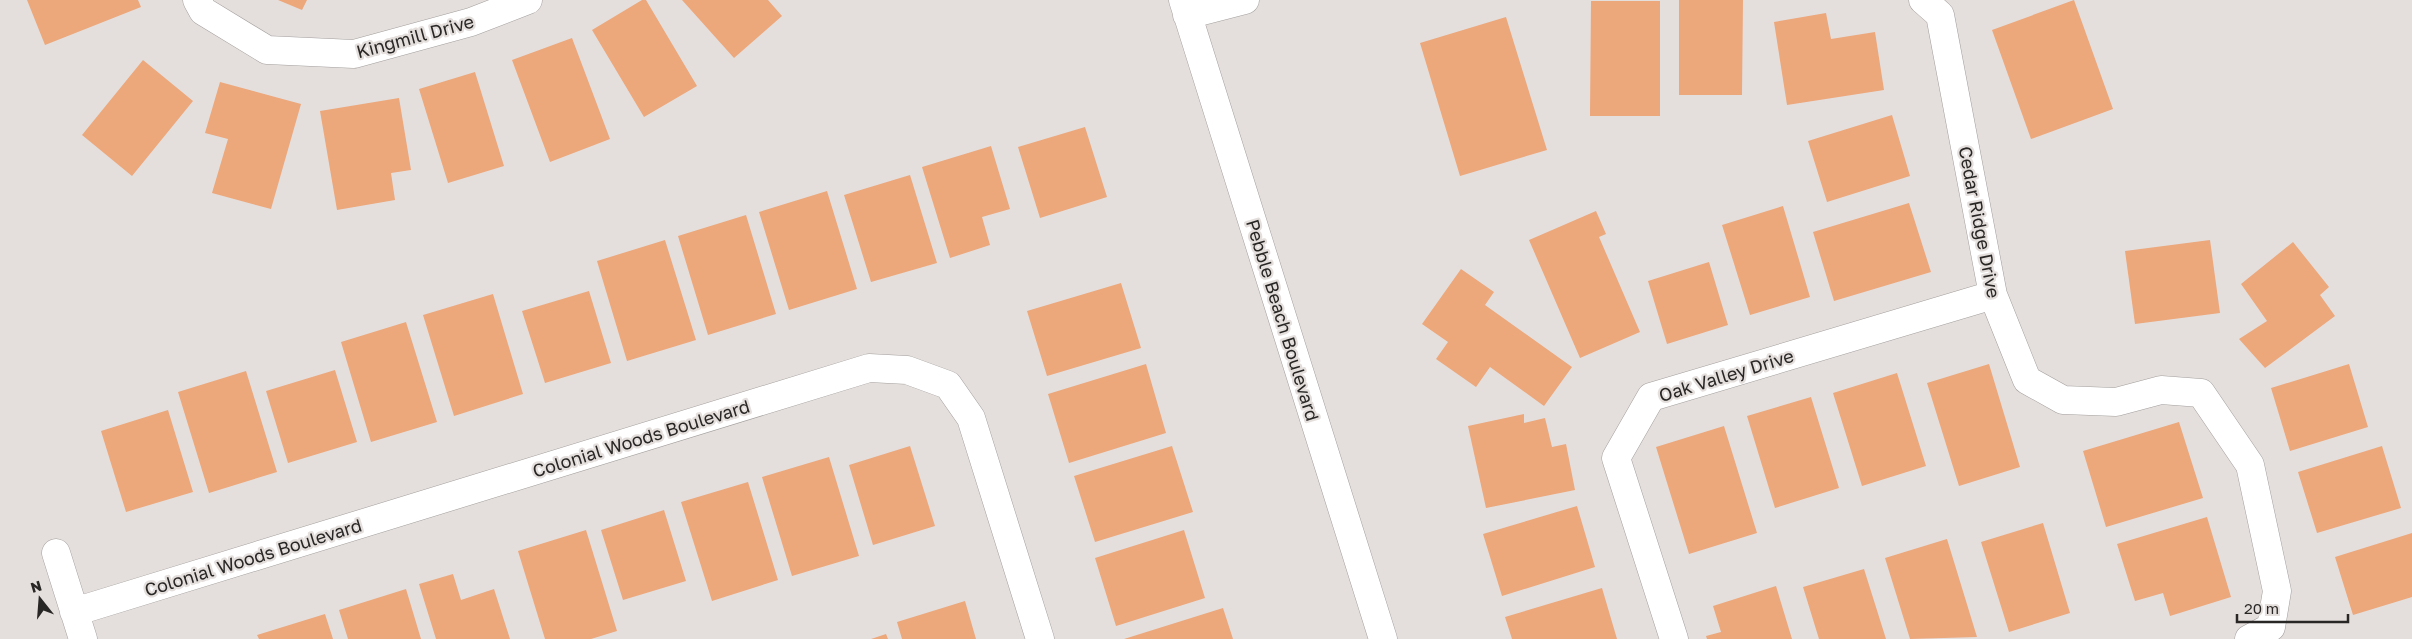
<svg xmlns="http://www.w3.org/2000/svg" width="2412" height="639" font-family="'Golos Text',sans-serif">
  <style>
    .building { fill: #eca77b }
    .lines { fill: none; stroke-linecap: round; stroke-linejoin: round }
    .minor-casing { stroke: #a39f9d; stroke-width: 29 }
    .minor { stroke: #fff; stroke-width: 28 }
    .labels { text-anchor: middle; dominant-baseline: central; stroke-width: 4.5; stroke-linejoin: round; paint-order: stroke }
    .street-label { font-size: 18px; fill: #292726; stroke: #e4dfdd }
  </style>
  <rect width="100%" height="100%" fill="#e4dfdd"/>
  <path class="building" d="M27,0H138L141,7L45,45Z
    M278,0H307L302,10Z
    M642,0H646L697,86L644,117L592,30Z
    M682,0H768L782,16L734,58Z
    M1679,0H1743L1742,95H1679Z
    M2074,0L2113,109L2031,139L1992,30Z
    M1591,1H1660V116H1590Z
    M1826,13L1831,39L1875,32L1884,90L1787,105L1774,22Z
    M1506,17L1547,150L1460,176L1420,43Z
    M572,38L610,139L550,162L512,60Z
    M143,60L193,101L132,176L82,135Z
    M475,72L504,166L448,183L419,89Z
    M220,82L301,104L271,209L212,193L228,139L205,133Z
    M399,98L411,170L391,173L395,200L337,210L320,111Z
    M1892,115L1910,176L1827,202L1808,141Z
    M1085,127L1107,197L1040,218L1018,147Z
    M991,146L1010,209L982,217L990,245L950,258L922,167Z
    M910,175L937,263L871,282L844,195Z
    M827,191L857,289L789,310L759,212Z
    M1909,203L1931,272L1834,301L1813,232Z
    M1783,206L1810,297L1750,315L1722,225Z
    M1596,211L1606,234L1599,237L1640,332L1580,358L1529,240Z
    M746,215L776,314L708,335L678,236Z
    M665,240L696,340L627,361L597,261Z
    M2210,240L2220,313L2135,324L2125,251Z
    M2293,242L2329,287L2320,295L2335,316L2265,368L2239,339L2267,321L2241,284Z
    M1709,262L1728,325L1667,344L1648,281Z
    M1461,269L1494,292L1485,305L1572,367L1544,406L1490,367L1476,387L1436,359L1448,342L1422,324Z
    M1121,283L1141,348L1047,376L1027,311Z
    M589,291L611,363L545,383L522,311Z
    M493,294L523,394L454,416L423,315Z
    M406,322L437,422L371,442L341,342Z
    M1146,364L1166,433L1069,463L1048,394Z
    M1989,364L2020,467L1959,486L1927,383Z
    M2349,364L2368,427L2290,451L2271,388Z
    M335,370L357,442L288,463L266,391Z
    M246,371L277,472L209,493L178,392Z
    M1897,373L1926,466L1862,486L1833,393Z
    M1811,397L1839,488L1775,508L1747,416Z
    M168,410L193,492L126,512L101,431Z
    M1524,414V423L1545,418L1552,447L1566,444L1575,490L1486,508L1468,426Z
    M2179,422L2203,498L2106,527L2083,451Z
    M1724,426L1757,533L1689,554L1656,447Z
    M910,446L935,526L873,545L849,465Z
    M1172,446L1193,512L1095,542L1074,476Z
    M2382,446L2401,508L2317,533L2298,472Z
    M829,457L859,556L792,576L762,477Z
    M748,482L778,580L712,601L681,502Z
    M1577,506L1595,567L1502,596L1483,534Z
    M664,510L686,581L623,600L601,530Z
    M2207,517L2231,597L2170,616L2163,593L2135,601L2117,544Z
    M2043,523L2070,613L2009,632L1981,542Z
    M586,530L617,631L591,639H545L518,551Z
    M1184,530L1205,598L1116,626L1095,558Z
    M2412,533V597L2353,615L2335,557Z
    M1947,539L1977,637L1910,639L1885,558Z
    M1864,569L1886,639H1819L1803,587Z
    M453,574L461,600L494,589L510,639H436L419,584Z
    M1776,586L1792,639H1707L1706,636L1721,632L1713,606Z
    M1602,588L1617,639H1512L1505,617Z
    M406,589L421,639H348L339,610Z
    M965,601L976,639H902L897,622Z
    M1223,608L1233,639H1124Z
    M325,614L333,639H259L257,635Z
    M886,634L888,639H871Z"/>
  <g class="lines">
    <g class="minor-casing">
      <path id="minor" d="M197,0L203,11L267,50L354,54L471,22L528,0
        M1183,0L1383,639
        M1923,0L1940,15L1993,295L2027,380L2063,400L2116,402L2161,390L2201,393L2250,465L2277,591L2271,627L2249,639
        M1187,15L1245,0
        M56,553L83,639
        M74,612L869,368L907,370L948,385L971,418L1040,639
        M1674,639L1616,458L1651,397L1993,295"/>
    </g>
    <use href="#minor" class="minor"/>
  </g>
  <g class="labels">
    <g class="street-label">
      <text transform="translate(415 36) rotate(-15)">Kingmill Drive</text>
      <text transform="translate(1980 222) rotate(79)">Cedar Ridge Drive</text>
      <text transform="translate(1283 320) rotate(73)">Pebble Beach Boulevard</text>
      <text transform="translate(1726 375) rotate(-17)">Oak Valley Drive</text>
      <text transform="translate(641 438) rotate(-17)">Colonial Woods Boulevard</text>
      <text transform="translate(253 557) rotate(-17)">Colonial Woods Boulevard</text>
    </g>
  </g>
  <g transform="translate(40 599) rotate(343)" stroke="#e4dfdd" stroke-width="4" paint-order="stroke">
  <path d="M0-4L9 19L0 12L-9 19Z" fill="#292726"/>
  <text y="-8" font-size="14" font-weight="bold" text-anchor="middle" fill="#292726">N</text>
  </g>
  <path d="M2237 614v8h111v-8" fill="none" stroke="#292726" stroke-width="2.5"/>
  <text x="2244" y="614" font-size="15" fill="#292726" stroke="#e4dfdd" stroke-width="4" paint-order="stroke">20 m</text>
</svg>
